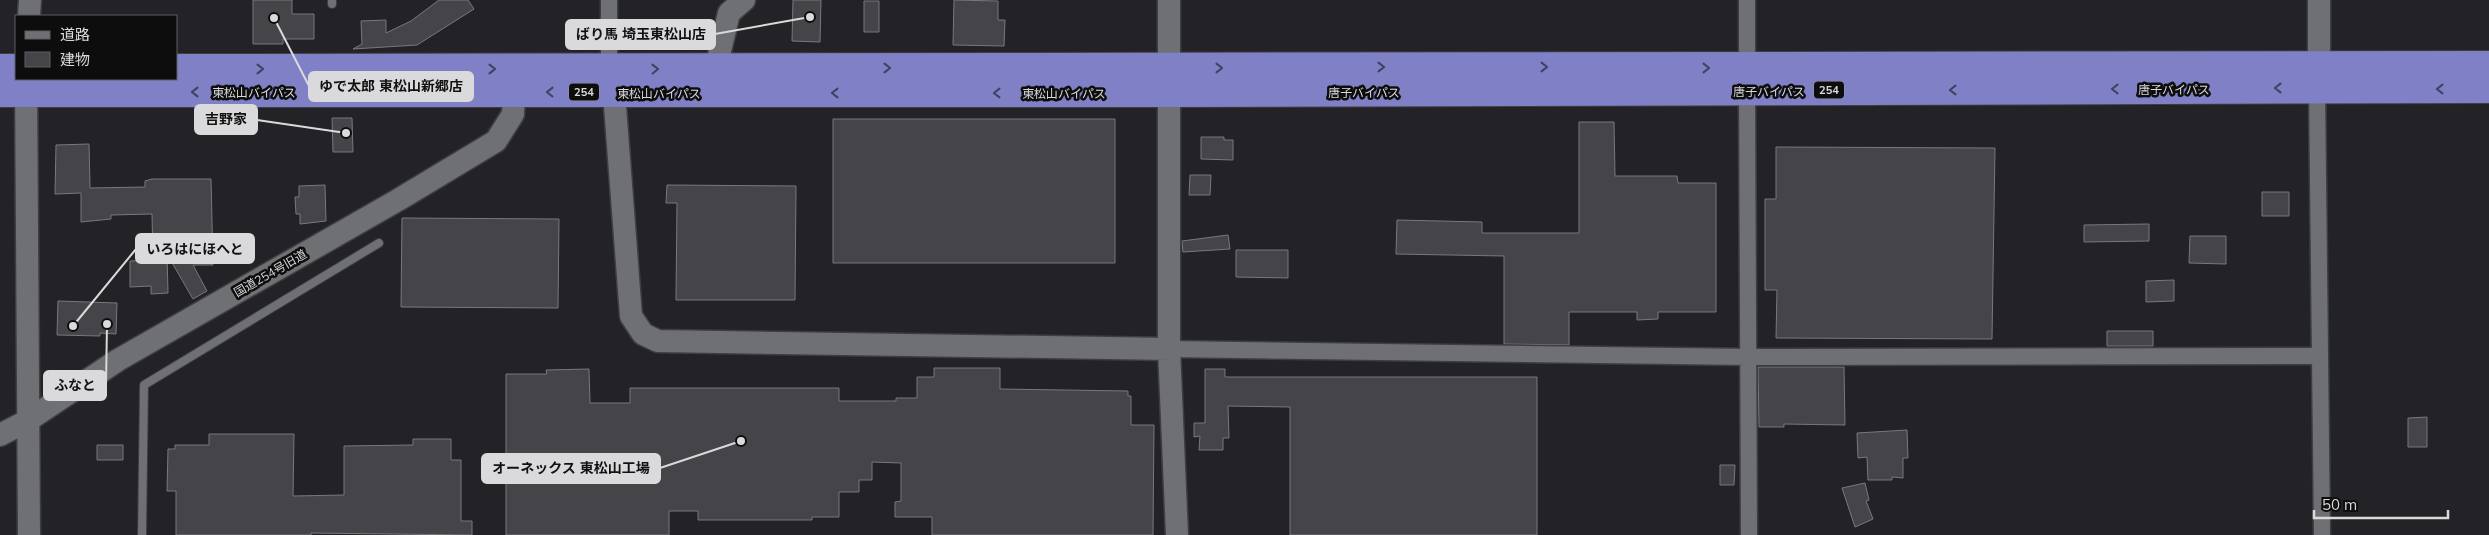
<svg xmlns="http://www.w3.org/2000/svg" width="2489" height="535" font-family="Mulish,'Noto Sans JP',sans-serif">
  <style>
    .building { fill: #454549; stroke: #79797d }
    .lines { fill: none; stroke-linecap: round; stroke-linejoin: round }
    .lane-casing { stroke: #3d3e41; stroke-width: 10 }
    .street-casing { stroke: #3d3e41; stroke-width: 19 }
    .secondary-casing { stroke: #3d3e41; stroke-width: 25 }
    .highway-casing { stroke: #3d3e41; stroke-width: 30 }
    .lane { stroke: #6f7073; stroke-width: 8 }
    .street { stroke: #6f7073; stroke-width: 16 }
    .secondary { stroke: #6f7073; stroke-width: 22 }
    .highway { stroke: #7f80c5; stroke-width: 28 }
    .oneway { stroke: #404160 }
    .labels { text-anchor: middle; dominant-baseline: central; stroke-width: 5; stroke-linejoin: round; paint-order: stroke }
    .shield { fill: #0d0d0e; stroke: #9c9c9e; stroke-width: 1 }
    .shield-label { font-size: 11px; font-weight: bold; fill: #dadadc }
    .street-label { font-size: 12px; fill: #dadadc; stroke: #0d0d0e }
    .leader { fill: none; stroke: #dadadc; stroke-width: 2 }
    .callout-dot { fill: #dadadc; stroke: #0d0d0e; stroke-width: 2 }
    .callout { fill: #dadadc; stroke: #dadadc; stroke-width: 2 }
    .callout-label { font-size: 14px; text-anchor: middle; font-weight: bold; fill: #111 }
  </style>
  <rect width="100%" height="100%" fill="#232327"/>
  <path class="building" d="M253,0H292V14H314V39H283V44H253Z
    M439,0H468L474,9L417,45L353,49L362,44L361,21L386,20V33L411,21Z
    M793,0H821L820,42L792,41Z
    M954,0L998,1V20H1005L1004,46L953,45Z
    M864,1H879V32H864Z
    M332,118H352L353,152H333Z
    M833,119H1115V263H833Z
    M1579,122H1614L1615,176H1677L1678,183H1716V312H1658V319L1637,320V312H1569V345L1504,344V256L1396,254L1397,220L1482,222V233H1579Z
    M1201,137H1224V140H1233V160L1201,159Z
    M89,144L90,188L145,187V181L152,179H211L213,265H193L207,291L193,299L167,254L168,293L151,294V286L130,287V261L153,260L152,214L111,215V219L81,222V193L55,194L56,145Z
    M1776,147L1995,148L1992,339L1776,338L1777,290H1765V199H1776Z
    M1190,175H1211L1210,195H1189Z
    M325,185L326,221L300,224V214H296L295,197H299V186Z
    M667,185L796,186L795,300H676L677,203H666Z
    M2262,192H2289V216H2262Z
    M402,218L559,219L558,308L401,307Z
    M2149,224V241L2084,242V225Z
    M1228,235L1230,249L1183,252L1182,241Z
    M2190,236H2226V264L2189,263Z
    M1236,250H1288V278L1236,277Z
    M2174,280V301L2146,302V281Z
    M58,301L117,303L116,334L100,333V336L57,335Z
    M2107,331H2153V346H2107Z
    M1758,367H1844L1845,425L1784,424V427H1759Z
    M934,368H1000V389L1128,391V396H1131V425H1154L1153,535H932V517H895V502L901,501V463L872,462V480H859V492H839V517H812V520H698V511H669V535H506V374H547L546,370L589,369L590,403H630V388H839V401H896V398H917V377H934Z
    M1205,369H1225V377H1537V535H1290V407L1228,406L1229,438H1223V450H1199L1200,436L1194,437V423H1205Z
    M2427,417V447H2408V418Z
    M1907,430L1908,458H1903V478L1892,477V480H1868L1867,457L1858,458L1857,433Z
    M209,434H294L293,496L344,495V446L413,445V439H451V460H461V521H472V535L311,533V535H176V491H167L168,449H175V445H209Z
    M97,445H123V460H97Z
    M1720,465H1735L1734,485H1720Z
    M1865,483L1869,500L1866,501L1873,519L1855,527L1842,488Z"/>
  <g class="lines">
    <g class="lane-casing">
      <path id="lane" d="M332,4V0
        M142,535L144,385L379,243"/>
    </g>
    <g class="street-casing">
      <path id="street" d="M609,0V70
        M1747,0V68
        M2317,88L2322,535
        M1747,91L1749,535
        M1169,349L1749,357L2320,356"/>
    </g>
    <g class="secondary-casing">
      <path id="secondary" d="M1169,0V349L1177,535
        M29,16L30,0
        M2319,66V0
        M716,68L729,13L744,0
        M26,79L29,535
        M614,93L631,316L643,334L658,341L1169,349
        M0,435L27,421L118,360L398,200L496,141L513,114L514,91"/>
    </g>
    <g class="highway-casing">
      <path id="highway" d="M0,68H16
        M176,68L2489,65
        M0,93H1168L2489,89"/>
    </g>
    <use href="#lane" class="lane"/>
    <use href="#street" class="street"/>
    <use href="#secondary" class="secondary"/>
    <use href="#highway" class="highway"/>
  </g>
  <defs><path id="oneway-chevron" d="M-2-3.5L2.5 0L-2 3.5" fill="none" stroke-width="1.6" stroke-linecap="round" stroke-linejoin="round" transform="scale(1.25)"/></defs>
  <g class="oneway">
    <use href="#oneway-chevron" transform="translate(1381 67)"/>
    <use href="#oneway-chevron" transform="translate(1544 67)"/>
    <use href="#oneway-chevron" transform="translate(887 68)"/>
    <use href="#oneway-chevron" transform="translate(1219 68)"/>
    <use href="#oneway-chevron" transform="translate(1706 68)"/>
    <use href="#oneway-chevron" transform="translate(260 69)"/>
    <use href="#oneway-chevron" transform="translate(492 69)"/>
    <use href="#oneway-chevron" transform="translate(655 69) rotate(-1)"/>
    <use href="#oneway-chevron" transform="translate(2278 88) rotate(180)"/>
    <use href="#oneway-chevron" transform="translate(2115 89) rotate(180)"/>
    <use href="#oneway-chevron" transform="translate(2440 89) rotate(-180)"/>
    <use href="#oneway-chevron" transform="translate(1953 90) rotate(180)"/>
    <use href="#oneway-chevron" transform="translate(195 92) rotate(180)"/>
    <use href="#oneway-chevron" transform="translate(550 92) rotate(-179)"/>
    <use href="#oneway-chevron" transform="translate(835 93) rotate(-180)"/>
    <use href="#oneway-chevron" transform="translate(997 93) rotate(-180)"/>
  </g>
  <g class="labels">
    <g class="shield">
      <rect x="1814" y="81.5" width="30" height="17" rx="4"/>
      <rect x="569" y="83.5" width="30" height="17" rx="4"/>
    </g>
    <g class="shield-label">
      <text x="1829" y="90">254</text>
      <text x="584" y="92">254</text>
    </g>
    <g class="street-label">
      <text x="2174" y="89">唐子バイパス</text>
      <text x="1769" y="91">唐子バイパス</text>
      <text x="254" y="92">東松山バイパス</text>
      <text x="1364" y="92">唐子バイパス</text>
      <text x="659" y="93">東松山バイパス</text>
      <text x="1064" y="93">東松山バイパス</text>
      <text transform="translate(270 273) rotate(-30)">国道254号旧道</text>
    </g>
  </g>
  <path class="leader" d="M810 17L715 34M274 18L309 86M346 133L257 120M73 326L136 249M107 324L106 385M741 441L660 468"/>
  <g class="callout-dot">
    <circle cx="810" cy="17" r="5"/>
    <circle cx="274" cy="18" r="5"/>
    <circle cx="346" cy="133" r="5"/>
    <circle cx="73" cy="326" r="5"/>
    <circle cx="107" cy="324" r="5"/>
    <circle cx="741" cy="441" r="5"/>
  </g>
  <g class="callout">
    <rect x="566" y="20" width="149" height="29" rx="5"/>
    <rect x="309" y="72" width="164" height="29" rx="5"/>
    <rect x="195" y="105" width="62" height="29" rx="5"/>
    <rect x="136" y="234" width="118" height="29" rx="5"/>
    <rect x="44" y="371" width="62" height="29" rx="5"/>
    <rect x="482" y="454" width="178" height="29" rx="5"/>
  </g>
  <g class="callout-label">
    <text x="641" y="39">ばり馬 埼玉東松山店</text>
    <text x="391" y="91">ゆで太郎 東松山新郷店</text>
    <text x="226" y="124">吉野家</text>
    <text x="195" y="254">いろはにほへと</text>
    <text x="75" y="390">ふなと</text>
    <text x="571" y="473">オーネックス 東松山工場</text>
  </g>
  <rect x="15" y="15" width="162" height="65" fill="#0d0d0e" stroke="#5f5f60"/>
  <rect x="25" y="31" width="25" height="8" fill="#6f7073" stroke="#5f5f60"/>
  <text x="60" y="40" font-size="15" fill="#dadadc">道路</text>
  <rect x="25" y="52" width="25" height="15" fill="#454549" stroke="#5f5f60"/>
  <text x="60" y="65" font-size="15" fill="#dadadc">建物</text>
  <path d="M2314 510v8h134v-8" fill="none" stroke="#dadadc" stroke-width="2.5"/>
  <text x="2322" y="510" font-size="15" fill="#dadadc" stroke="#0d0d0e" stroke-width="4" paint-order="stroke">50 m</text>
</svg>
